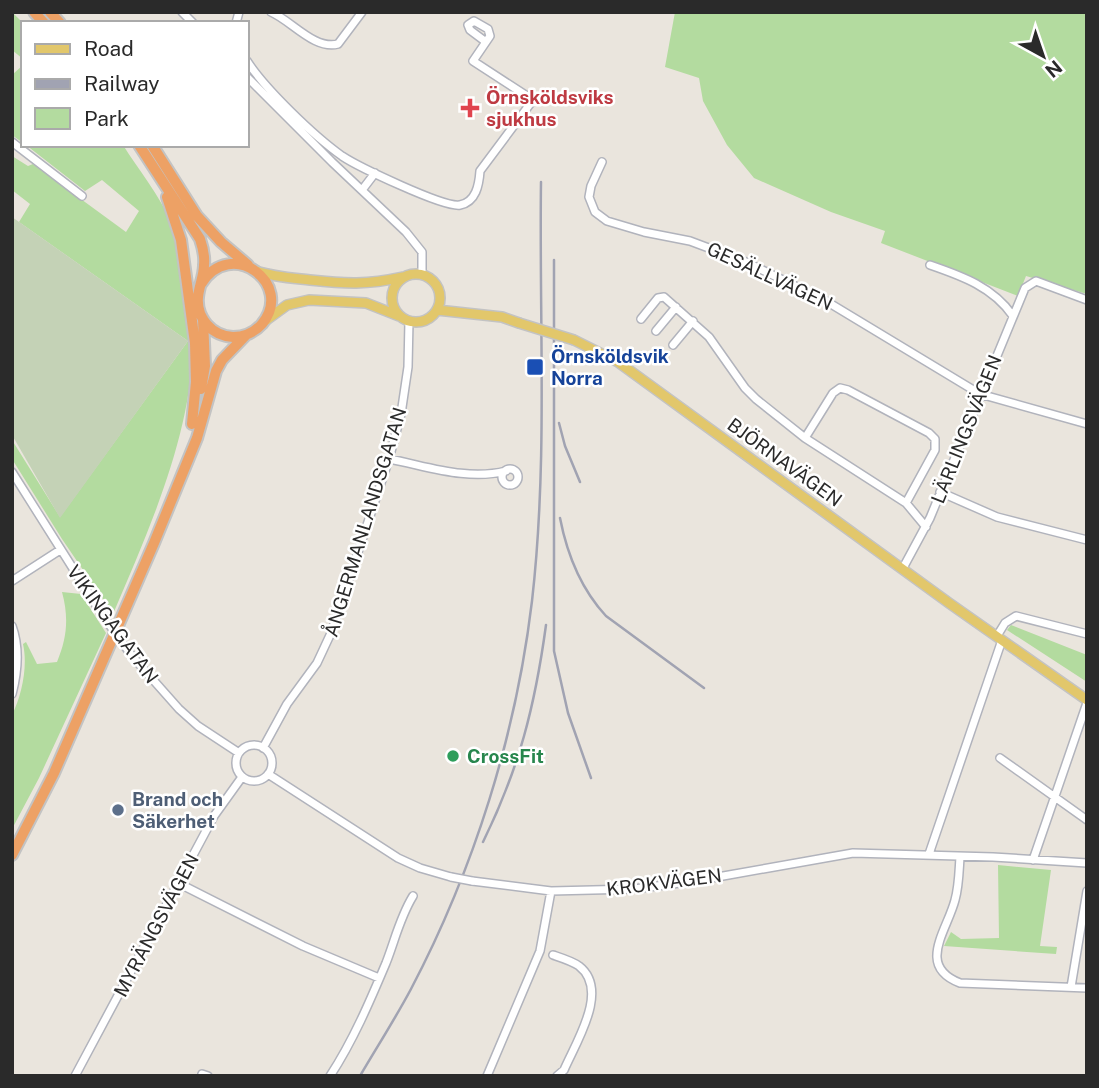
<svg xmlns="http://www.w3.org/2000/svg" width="1099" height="1088" font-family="'Public Sans',sans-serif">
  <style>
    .green { fill: #b3db9f }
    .cemetery { fill: #c4d2b6 }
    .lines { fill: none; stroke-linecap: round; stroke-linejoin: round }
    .minor-casing { stroke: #b1b3bc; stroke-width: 10 }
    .major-casing { stroke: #c3c3c3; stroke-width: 12 }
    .highway-casing { stroke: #c3c3c3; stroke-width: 14 }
    .minor { stroke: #fff; stroke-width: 7 }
    .major { stroke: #e2c76b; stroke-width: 9 }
    .highway { stroke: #eda165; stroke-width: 10 }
    .rail { stroke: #a1a3b2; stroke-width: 2.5 }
    .minor-bridge-casing { stroke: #b1b3bc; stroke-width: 10; stroke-linecap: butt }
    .major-bridge-casing { stroke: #c3c3c3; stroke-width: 12; stroke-linecap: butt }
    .minor-bridge { stroke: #fff; stroke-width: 7 }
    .major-bridge { stroke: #e2c76b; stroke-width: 9 }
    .health-dot { fill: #e0444e; stroke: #fff; stroke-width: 2.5 }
    .transit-dot { fill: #1a4fb4; stroke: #fff; stroke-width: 2.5 }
    .leisure-dot { fill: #2e9e5b; stroke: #fff; stroke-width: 2.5 }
    .service-dot { fill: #5c6f8a; stroke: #fff; stroke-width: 2.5 }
    .labels { text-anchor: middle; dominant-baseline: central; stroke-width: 5; stroke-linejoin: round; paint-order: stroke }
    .health-label { font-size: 19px; font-weight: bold; fill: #be3a42; stroke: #fff; text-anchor: start }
    .street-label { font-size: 19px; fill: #2a2a2a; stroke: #fff }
    .transit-label { font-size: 19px; font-weight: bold; fill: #164399; stroke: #fff; text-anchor: start }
    .leisure-label { font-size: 19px; font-weight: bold; fill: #27864d; stroke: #fff; text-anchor: start }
    .service-label { font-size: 19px; font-weight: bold; fill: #4e5e75; stroke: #fff; text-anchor: start }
  </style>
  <rect width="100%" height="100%" fill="#eae5dd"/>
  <path class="green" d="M12,12L23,23V59L12,50Z
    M675,12H1087V294L1026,276L1018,296L881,243L885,231L831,212L754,178L727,145L703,101L699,78L665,67Z
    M23,65V143L12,135V75Z
    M26,145H123C138,169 160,196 171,222C227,357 166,490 113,614L62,539L12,459V440L60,517L188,341L19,222L30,204L12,190V156L28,166L33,164L126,232L139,211L102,180L85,191Z
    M62,592L81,594L106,633L39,778L12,829V715C22,695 28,666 23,644L26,642L37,664L57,662C67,638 69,618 62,592Z
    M1011,625L1087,655V682L1007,630Z
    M998,865L1051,870L1040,946L1057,947L1056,954L944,946L951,932L961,939L999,938Z"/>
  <path class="cemetery" d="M12,217L188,341L60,518L12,435Z"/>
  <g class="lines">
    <g class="minor-casing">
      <path id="minor" d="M182,12L193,23
        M271,12C292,21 314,50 338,44L362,12
        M236,23L239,12
        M247,61C265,89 314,136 342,156C357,166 444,208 460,205C476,202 479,185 480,171L533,100L473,61L490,36L488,29L474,21L468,25L470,30L486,42
        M247,77L332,162L406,232L422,252V275
        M12,142L82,196
        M602,162L591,186L589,197L595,212L607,221L644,232L690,241L746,262L826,301L980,394L1087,424
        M362,190L375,173
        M930,265C962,276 993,287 1013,316
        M641,319L658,298L664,297L709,337L745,388L756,399L805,438L906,503L926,527
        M656,331L676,307
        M673,345L693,321
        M805,438L833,393L840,388L848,390L929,433L935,439V450L906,503
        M389,459C427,466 467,481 506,471
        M502 477a8 8 0 1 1 16 0a8 8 0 1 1-16 0Z
        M12,472L103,616
        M940,492L997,517L1087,540
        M903,568L930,518L1025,288L1036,281L1087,300
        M12,581L60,550
        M12,626C20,648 18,671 12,694
        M997,636L1005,623L1016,616L1087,634
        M132,656L179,709L198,726L239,753
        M236 763a18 18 0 1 1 36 0a18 18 0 1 1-36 0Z
        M263,748L287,704L317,663L331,633L389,459L401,414L408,367L409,321
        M1000,758L1087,820
        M268,774L398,858L420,868L451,877
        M929,854L1002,640
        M960,857C959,871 959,886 955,900C947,931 916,966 960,983L1087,988
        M1033,860L1087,703
        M472,881L551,891L634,889L695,881L853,853L993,857L1087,863
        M178,883L303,946L379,978
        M553,955C562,958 572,961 579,966C610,990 576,1042 564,1070L557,1076
        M1071,987L1087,891
        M202,1074L208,1076
        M75,1076L214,816L242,777
        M330,1076C353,1041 370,1001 386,963C395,940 400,917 413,896
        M487,1076L540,951L551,891"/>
    </g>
    <g class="major-casing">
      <path id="major" d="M256,271C274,277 292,278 310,280C347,284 366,285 403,277
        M392 298a24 24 0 1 1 48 0a24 24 0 1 1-48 0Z
        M437,310L502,317L519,323
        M265,321L287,305L309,300L366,303L399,316
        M574,340L618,362L949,603L1087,700"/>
    </g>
    <g class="highway-casing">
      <path id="highway" d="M34,12L44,23
        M50,12L60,23
        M139,145L200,239C203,248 205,256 204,265C204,276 199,286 198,297C196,318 212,336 233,337C244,337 255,332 262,324C295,284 231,236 201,284
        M152,145L197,216L221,242L248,265
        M167,197L181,240L195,343L196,382L192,424
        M201,389L205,366L203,319
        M12,855L54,773L154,543L197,438L216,371L222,360L246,335"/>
    </g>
    <use href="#minor" class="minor"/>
    <use href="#major" class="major"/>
    <use href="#highway" class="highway"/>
    <path class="rail" d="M554,260V651L568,713L591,778
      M559,423L565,446L580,482
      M560,518C567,554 581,589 606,616L704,688
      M483,842C519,769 535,706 546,625
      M360,1076C377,1047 395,1019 411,989C474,869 516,735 532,601C548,462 539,321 541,182"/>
    <g class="minor-bridge-casing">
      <path id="minor-bridge" d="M103,616L132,656
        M451,877L472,881"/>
    </g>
    <g class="major-bridge-casing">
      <path id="major-bridge" d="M519,323L574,340"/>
    </g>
    <use href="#minor-bridge" class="minor-bridge"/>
    <use href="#major-bridge" class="major-bridge"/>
  </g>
  <path class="health-dot" d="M466.5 97.5h7v7h7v7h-7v7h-7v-7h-7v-7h7z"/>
  <rect class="transit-dot" x="526" y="358" width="18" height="18" rx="3.5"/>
  <circle class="leisure-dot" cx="453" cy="756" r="7"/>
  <circle class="service-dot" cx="118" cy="810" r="7"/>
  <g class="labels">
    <g class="health-label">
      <text x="486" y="97">Örnsköldsviks<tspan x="486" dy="22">sjukhus</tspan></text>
    </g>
    <g class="street-label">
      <text transform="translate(770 276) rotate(25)">GESÄLLVÄGEN</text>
      <text transform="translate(966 429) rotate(-68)">LÄRLINGSVÄGEN</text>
      <text transform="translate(785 462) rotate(36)">BJÖRNAVÄGEN</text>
      <text transform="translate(365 522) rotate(-73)">ÅNGERMANLANDSGATAN</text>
      <text transform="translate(113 624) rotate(54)">VIKINGAGATAN</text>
      <text transform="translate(664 882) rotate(-7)">KROKVÄGEN</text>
      <text transform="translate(156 925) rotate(-62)">MYRÄNGSVÄGEN</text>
    </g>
    <g class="transit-label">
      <text x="551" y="356">Örnsköldsvik<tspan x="551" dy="22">Norra</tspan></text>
    </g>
    <g class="leisure-label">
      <text x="467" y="756">CrossFit</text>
    </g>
    <g class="service-label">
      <text x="132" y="799">Brand och<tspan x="132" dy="22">Säkerhet</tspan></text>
    </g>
  </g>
  <rect width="1099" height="1088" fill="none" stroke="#2a2a2a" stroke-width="28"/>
  <rect x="21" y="21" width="228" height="126" fill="#ffffff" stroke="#aaaaaa" stroke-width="2"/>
  <rect x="35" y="44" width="35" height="10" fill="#e2c76b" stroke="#aaaaaa" stroke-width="2"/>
  <text x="84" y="56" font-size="21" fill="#2a2a2a">Road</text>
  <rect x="35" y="79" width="35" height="10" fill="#a1a3b2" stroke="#aaaaaa" stroke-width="2"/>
  <text x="84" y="91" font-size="21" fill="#2a2a2a">Railway</text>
  <rect x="35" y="108" width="35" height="21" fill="#b3db9f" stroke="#aaaaaa" stroke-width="2"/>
  <text x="84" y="126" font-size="21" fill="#2a2a2a">Park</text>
  <g transform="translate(1043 56) rotate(140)" stroke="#ffffff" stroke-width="5" paint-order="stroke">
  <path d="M0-5L12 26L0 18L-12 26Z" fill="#2a2a2a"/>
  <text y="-10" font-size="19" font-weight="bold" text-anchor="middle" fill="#2a2a2a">N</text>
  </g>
</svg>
